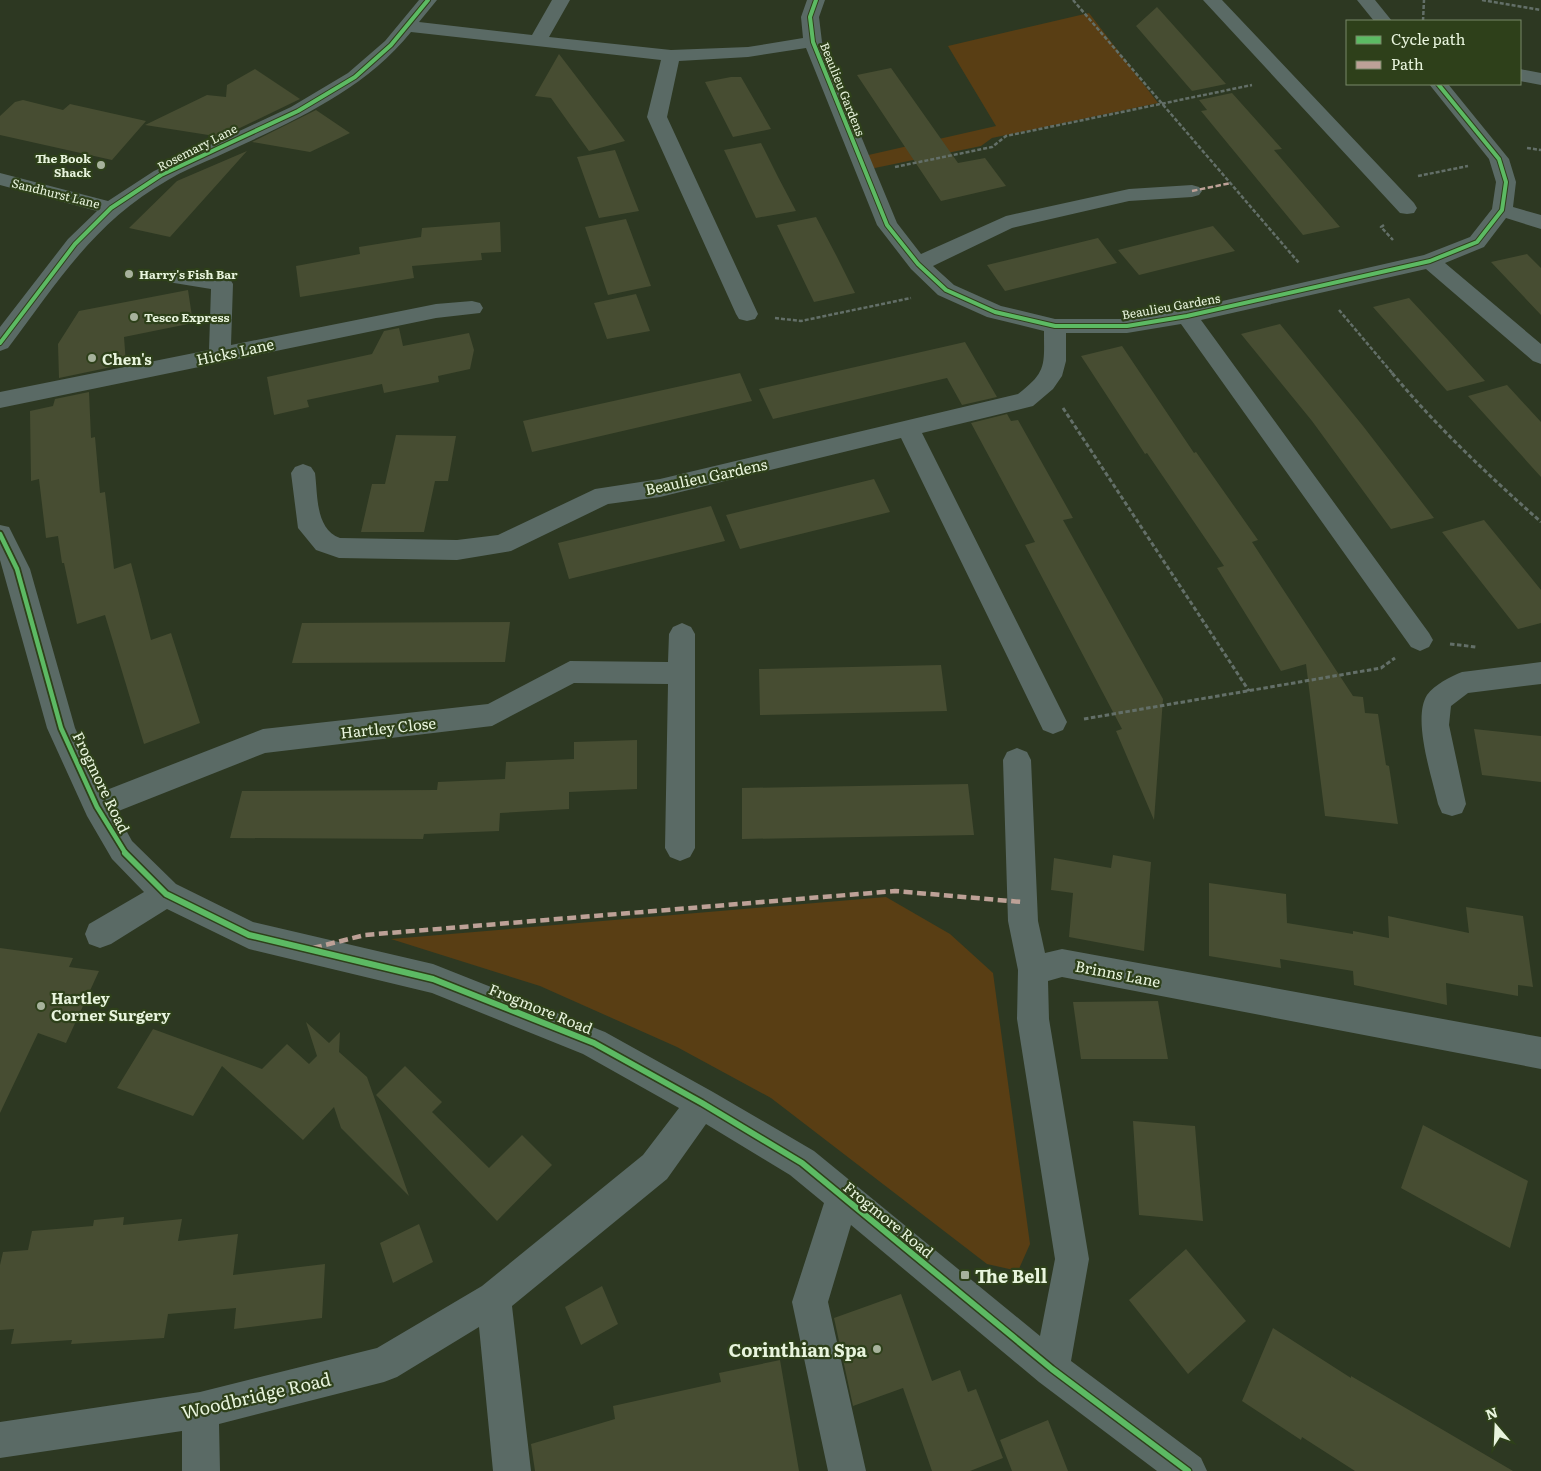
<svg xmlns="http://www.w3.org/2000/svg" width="1541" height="1471" font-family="Literata,serif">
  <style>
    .green { fill: #593e14 }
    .building { fill: #474d32 }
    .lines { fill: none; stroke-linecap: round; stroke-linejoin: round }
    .path-far1 { stroke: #636f68; stroke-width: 2.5; stroke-dasharray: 4 2; stroke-linecap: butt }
    .path { stroke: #636f68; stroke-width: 3; stroke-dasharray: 4.5 2.5; stroke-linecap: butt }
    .minor { fill: #5a6a65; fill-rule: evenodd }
    .quiet-far1 { stroke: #bda197; stroke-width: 2.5; stroke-dasharray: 5.5 2.5; stroke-linecap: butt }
    .quiet { stroke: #bda197; stroke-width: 4.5; stroke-dasharray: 9 4.5; stroke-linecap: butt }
    .cycleway-far2-casing { stroke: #2e401a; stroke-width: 6 }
    .cycleway-far1-casing { stroke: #2e401a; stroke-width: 8 }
    .cycleway-casing { stroke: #2e401a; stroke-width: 9 }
    .cycleway-far2 { stroke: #5cba63; stroke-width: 4 }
    .cycleway-far1 { stroke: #5cba63; stroke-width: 4.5 }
    .cycleway { stroke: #5cba63; stroke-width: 6 }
    .poi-dot { fill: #a7b29c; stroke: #2e401a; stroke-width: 2 }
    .labels { text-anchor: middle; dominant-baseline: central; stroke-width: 4.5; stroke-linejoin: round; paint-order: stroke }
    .far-street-label { font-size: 12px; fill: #e8f4dd; stroke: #2e401a }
    .far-poi-label { font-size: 12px; font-weight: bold; fill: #e8f4dd; stroke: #2e401a; text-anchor: start }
    .street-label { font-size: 15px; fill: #e8f4dd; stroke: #2e401a }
    .poi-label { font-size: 15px; font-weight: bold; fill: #e8f4dd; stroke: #2e401a; text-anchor: start }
    .near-poi-label { font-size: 18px; font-weight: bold; fill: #e8f4dd; stroke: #2e401a; text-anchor: start }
    .near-street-label { font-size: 18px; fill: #e8f4dd; stroke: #2e401a }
  </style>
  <rect width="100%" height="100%" fill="#2d3822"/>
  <path class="green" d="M1089,13L1158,103L992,138L981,146L870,169L864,156L996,126L948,46Z
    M886,897L950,934L993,973L1030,1244L1018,1271L987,1264L771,1098L677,1047L540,986L391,939Z"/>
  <path class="building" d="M1157,7L1226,84L1192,91L1136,26Z
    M559,54L611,122L625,141L589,151L551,98L535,96Z
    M891,68L958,163L985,158L1006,186L941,201L857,75Z
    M255,69L300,99L221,137L145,125L207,95L226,97L227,85Z
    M731,77H741L771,129L733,137L705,82Z
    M1232,93L1282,149L1274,150L1340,227L1303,235L1201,111L1207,110L1199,100Z
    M23,100L63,110L70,104L146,121L112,160L0,135V116L15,102Z
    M316,110L350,133L310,152L252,142Z
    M761,143L778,177L796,211L756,218L724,150Z
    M615,150L639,211L599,218L577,157Z
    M247,151L170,237L129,228L177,181Z
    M816,217L836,255L855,293L814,302L777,225Z
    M626,219L651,286L608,295L585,227Z
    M500,222L501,252L481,253L482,260L412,266L414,278L300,297L296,266L360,254L359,247L421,237L422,228Z
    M1213,226L1235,251L1139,275L1118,250Z
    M1098,238L1117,263L1005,291L987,265Z
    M1527,254L1541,268V315L1491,262Z
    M188,290L193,323L124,337L126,364L59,378L58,344L79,311Z
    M636,294L650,331L607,339L594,303Z
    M1409,298L1448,340L1485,381L1447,391L1373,307Z
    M1280,324L1363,426L1434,518L1391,529L1312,421L1241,334Z
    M399,328L403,346L469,333L474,350L470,369L438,376L439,382L384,393L382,384L307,400L309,407L274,415L267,377L372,354L384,331Z
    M965,342L997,397L962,405L947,378L773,419L759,389Z
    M1122,346L1194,453L1196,452L1258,540L1252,542L1353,696L1363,697L1365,713L1378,714L1386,765L1389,766L1398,824L1325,816L1306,664L1281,671L1217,568L1224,566L1147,453L1145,454L1081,356Z
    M740,373L752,401L532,452L523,421Z
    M1507,385L1541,422V477L1468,396Z
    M89,392L91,438L95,437L100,493L105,492L114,569L131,563L151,640L171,633L200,723L144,744L105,615L77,624L64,563H62L58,536L46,538L39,479L31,481L30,411L53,406L55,399Z
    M1007,414L1011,421L1018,420L1073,518L1063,520L1163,699L1154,820L1116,731L1122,729L1025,545L1035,542L971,423Z
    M396,435L456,436L448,481H435L424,532H361L372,484H385Z
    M874,479L890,512L740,549L726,515Z
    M711,506L725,541L569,579L558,543Z
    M1484,520L1541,590V623L1518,629L1442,532Z
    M510,622L505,662L292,663L302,623Z
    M941,665L947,711L760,715L759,669Z
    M1474,729L1541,736V782L1482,775Z
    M637,740V789L569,792V809L500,813L499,831L424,834L423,839L230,838L242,791L437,790L438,782L505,779L506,762L574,759V742Z
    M968,784L974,835L742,839V788Z
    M1113,855L1151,862L1144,951L1069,937L1073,893L1051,890L1054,858L1111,868Z
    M1209,883L1286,894L1287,923L1353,934V931L1389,938L1388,916L1469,933L1466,907L1523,916L1533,987L1518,985V996L1446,983L1447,1005L1354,985L1353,971L1280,959L1281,968L1209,956Z
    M0,948L73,958L69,967L99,971L66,1043L38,1033L0,1113Z
    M1158,1001L1168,1059H1081L1073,1002Z
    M306,1022L329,1043L340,1032L339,1052L367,1077L409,1196L341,1128L334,1107L303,1140L222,1066L193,1116L117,1088L153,1029L262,1069L287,1044L309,1064L317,1056Z
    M405,1066L442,1102L432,1112L489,1168L522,1135L552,1165L497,1221L376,1095Z
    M1133,1121L1195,1126L1203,1221L1139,1215Z
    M1423,1125L1528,1181L1510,1248L1401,1188Z
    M124,1217L123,1225L182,1219L178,1241L238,1234L233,1275L325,1264L322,1318L234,1329L236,1308L168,1314L164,1338L71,1344L72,1340L11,1344L14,1329L0,1330V1265L3,1252L28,1250L32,1231L93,1226L94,1220Z
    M419,1224L433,1262L393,1283L380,1243Z
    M1186,1249L1246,1321L1188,1374L1129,1300Z
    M602,1286L618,1324L581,1345L565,1307Z
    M901,1294L932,1381L960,1370L968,1392L976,1389L1003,1458L970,1471H932L903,1388L853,1406L834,1318Z
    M1273,1328L1351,1378V1376L1513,1471H1355L1302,1437L1301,1440L1242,1401Z
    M780,1360L799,1471H535L531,1444L615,1419L613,1406L721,1382L719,1373Z
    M1048,1420L1068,1471H1012L1000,1440Z"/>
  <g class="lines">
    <path class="path-far1" d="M1073,0L1299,263
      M1482,0L1541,10
      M1423,21L1424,0
      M1527,148L1541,150
      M895,167L992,147L1006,136L1252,85
      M1418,176L1468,166
      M1384,225L1381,227L1393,240
      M1339,310L1393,374
      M775,318L801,321L911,298"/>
    <path class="path" d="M1392,373C1437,427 1488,475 1541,522
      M1063,408L1249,691
      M1450,644L1476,647
      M1084,719L1381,668L1395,658"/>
    <path class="minor" d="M419,0H437L419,22L532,35L552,0H570L549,37L671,50L748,47L803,38L801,17L807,0H825L819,17L822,42L897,223L921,254L1006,216L1129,189L1192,185L1199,187L1202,191L1199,195L1192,197L1129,201L1012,228L933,266L954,285L1001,306L1055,319H1127L1187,309L1424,255L1470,237L1492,209L1496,182L1489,159L1429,84H1448L1509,159L1516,182L1513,207L1541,215V229L1506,218L1484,247L1445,263L1541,344V364L1533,361L1426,269L1201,320L1429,633L1433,640L1429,647L1420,651L1411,647L1181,324L1127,333H1066V361L1062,376L1053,389L1033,406L922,433L1067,722L1063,730L1053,734L1043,730L901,438L660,497L608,504L511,551L457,560L339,558L316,550L298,528L291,473L295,467L303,464L311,467L315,473C318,495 315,529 340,538L457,540L498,535L595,489L660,479L1018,394C1047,372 1044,365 1044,331L987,317L938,295L911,269L877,225L806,48L748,57L679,61L667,117L758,314L755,319L747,321L739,319L736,314L647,117L661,60L411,32C361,94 286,124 216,157C200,164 183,171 168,180C94,222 57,283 8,348L0,351V327L68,239L97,211L0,185V173L108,201L154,171L291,107L348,73L385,41Z
      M1203,0H1222L1414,203L1417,208L1414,213L1407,214L1400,213Z
      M1357,0H1375L1392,21H1374Z
      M1520,69L1541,73V85L1520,81Z
      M176,270L230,279L233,284L231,345L436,304L472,301L480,303L483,308L480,313L436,318L0,408V392L209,350L211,289L168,282L165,277L168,272Z
      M0,525L9,527L30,569L75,728L104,791L263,729L488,704L570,661L668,662L669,634L673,627L682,623L691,627L695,634V848L690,857L680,861L670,857L665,848L668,684L574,683L492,726L265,753L116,812L132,841L176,884L253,922L433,964L605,1032L713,1092L814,1151L1040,1336L1055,1259L1017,1019L1018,970L1008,921L1003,760L1007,752L1017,748L1027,752L1031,760L1038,921L1045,953L1062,949L1541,1037V1069L1062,977L1048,981L1049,1019L1089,1259L1071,1361L1201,1458L1207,1471H1157L1039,1382L851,1225L828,1302L866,1471H828L792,1302L824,1203L790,1175L706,1124L667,1179L512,1306L531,1471H493L479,1327L397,1377L384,1382L219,1424L220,1471H182V1431L0,1458V1422L200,1392L377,1348L482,1286L643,1155L679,1108L583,1054L432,993L249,949L167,909L111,944L100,948L89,944L85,934L89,924L144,892L112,859L87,816L47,728L0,560Z
      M1541,662V684L1468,693L1451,706L1449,725L1466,804L1462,813L1452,816L1442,813L1438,804C1432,777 1412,719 1427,695C1434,685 1451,676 1462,672Z"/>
    <path class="quiet-far1" d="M1192,191L1231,183"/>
    <path class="quiet" d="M313,948L365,935L895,891L1022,902"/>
    <g class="cycleway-far2-casing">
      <path id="cycleway-far2" d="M816,0L810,17L813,42L887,225L918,264L946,290L995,312L1055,326H1127L1187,316L1430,261L1477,242L1502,210L1506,182L1499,159L1438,84
        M0,343L75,244L111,208L161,175L298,111L355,77L391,45L428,0"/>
    </g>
    <g class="cycleway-far1-casing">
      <path id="cycleway-far1" d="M0,534L17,569L61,728L97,807L126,854"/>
    </g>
    <g class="cycleway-casing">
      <path id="cycleway" d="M125,853L166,894L249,935L433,979L594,1043L702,1103L802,1163L1052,1369L1188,1471"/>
    </g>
    <use href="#cycleway-far2" class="cycleway-far2"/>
    <use href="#cycleway-far1" class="cycleway-far1"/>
    <use href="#cycleway" class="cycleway"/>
  </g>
  <g class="poi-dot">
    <circle cx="101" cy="165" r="5"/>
    <circle cx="129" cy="274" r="5"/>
    <circle cx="134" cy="317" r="5"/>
    <circle cx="92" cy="358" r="5"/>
    <circle cx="41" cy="1006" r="5"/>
    <rect x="960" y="1270" width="10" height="10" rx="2.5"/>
    <circle cx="877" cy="1349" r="5"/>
  </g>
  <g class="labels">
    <g class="far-street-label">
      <text transform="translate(843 89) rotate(68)">Beaulieu Gardens</text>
      <text transform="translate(197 147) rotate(-27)">Rosemary Lane</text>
      <text transform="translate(56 193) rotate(14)">Sandhurst Lane</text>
      <text transform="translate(1171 306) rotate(-10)">Beaulieu Gardens</text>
    </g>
    <g class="far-poi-label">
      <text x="91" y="158" text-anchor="end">The Book<tspan x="91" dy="14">Shack</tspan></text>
      <text x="139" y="274">Harry's Fish Bar</text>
      <text x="144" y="317">Tesco Express</text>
    </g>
    <g class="street-label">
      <text transform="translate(235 351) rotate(-12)">Hicks Lane</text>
      <text transform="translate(706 476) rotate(-12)">Beaulieu Gardens</text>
      <text transform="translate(388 727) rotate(-6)">Hartley Close</text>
      <text transform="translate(102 782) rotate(64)">Frogmore Road</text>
      <text transform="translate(1118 973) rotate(11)">Brinns Lane</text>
      <text transform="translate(541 1008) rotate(22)">Frogmore Road</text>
      <text transform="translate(889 1219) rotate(39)">Frogmore Road</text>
    </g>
    <g class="poi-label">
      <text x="102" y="358">Chen's</text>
      <text x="51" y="997">Hartley<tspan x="51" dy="17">Corner Surgery</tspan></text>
    </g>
    <g class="near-poi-label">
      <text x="975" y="1275">The Bell</text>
      <text x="867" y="1349" text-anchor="end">Corinthian Spa</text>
    </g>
    <g class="near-street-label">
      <text transform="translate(256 1395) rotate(-13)">Woodbridge Road</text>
    </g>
  </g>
  <rect x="1346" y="20" width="175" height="65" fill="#2e401a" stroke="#788868"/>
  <rect x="1356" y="36" width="25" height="8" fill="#5cba63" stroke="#788868"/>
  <text x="1391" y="45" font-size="15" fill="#e8f4dd">Cycle path</text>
  <rect x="1356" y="61" width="25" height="8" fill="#bda197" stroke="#788868"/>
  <text x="1391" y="70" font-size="15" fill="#e8f4dd">Path</text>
  <g transform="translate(1496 1426) rotate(341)" stroke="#2e401a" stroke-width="4" paint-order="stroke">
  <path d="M0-4L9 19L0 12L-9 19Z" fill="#e8f4dd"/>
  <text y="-8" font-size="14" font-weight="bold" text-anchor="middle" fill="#e8f4dd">N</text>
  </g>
</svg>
